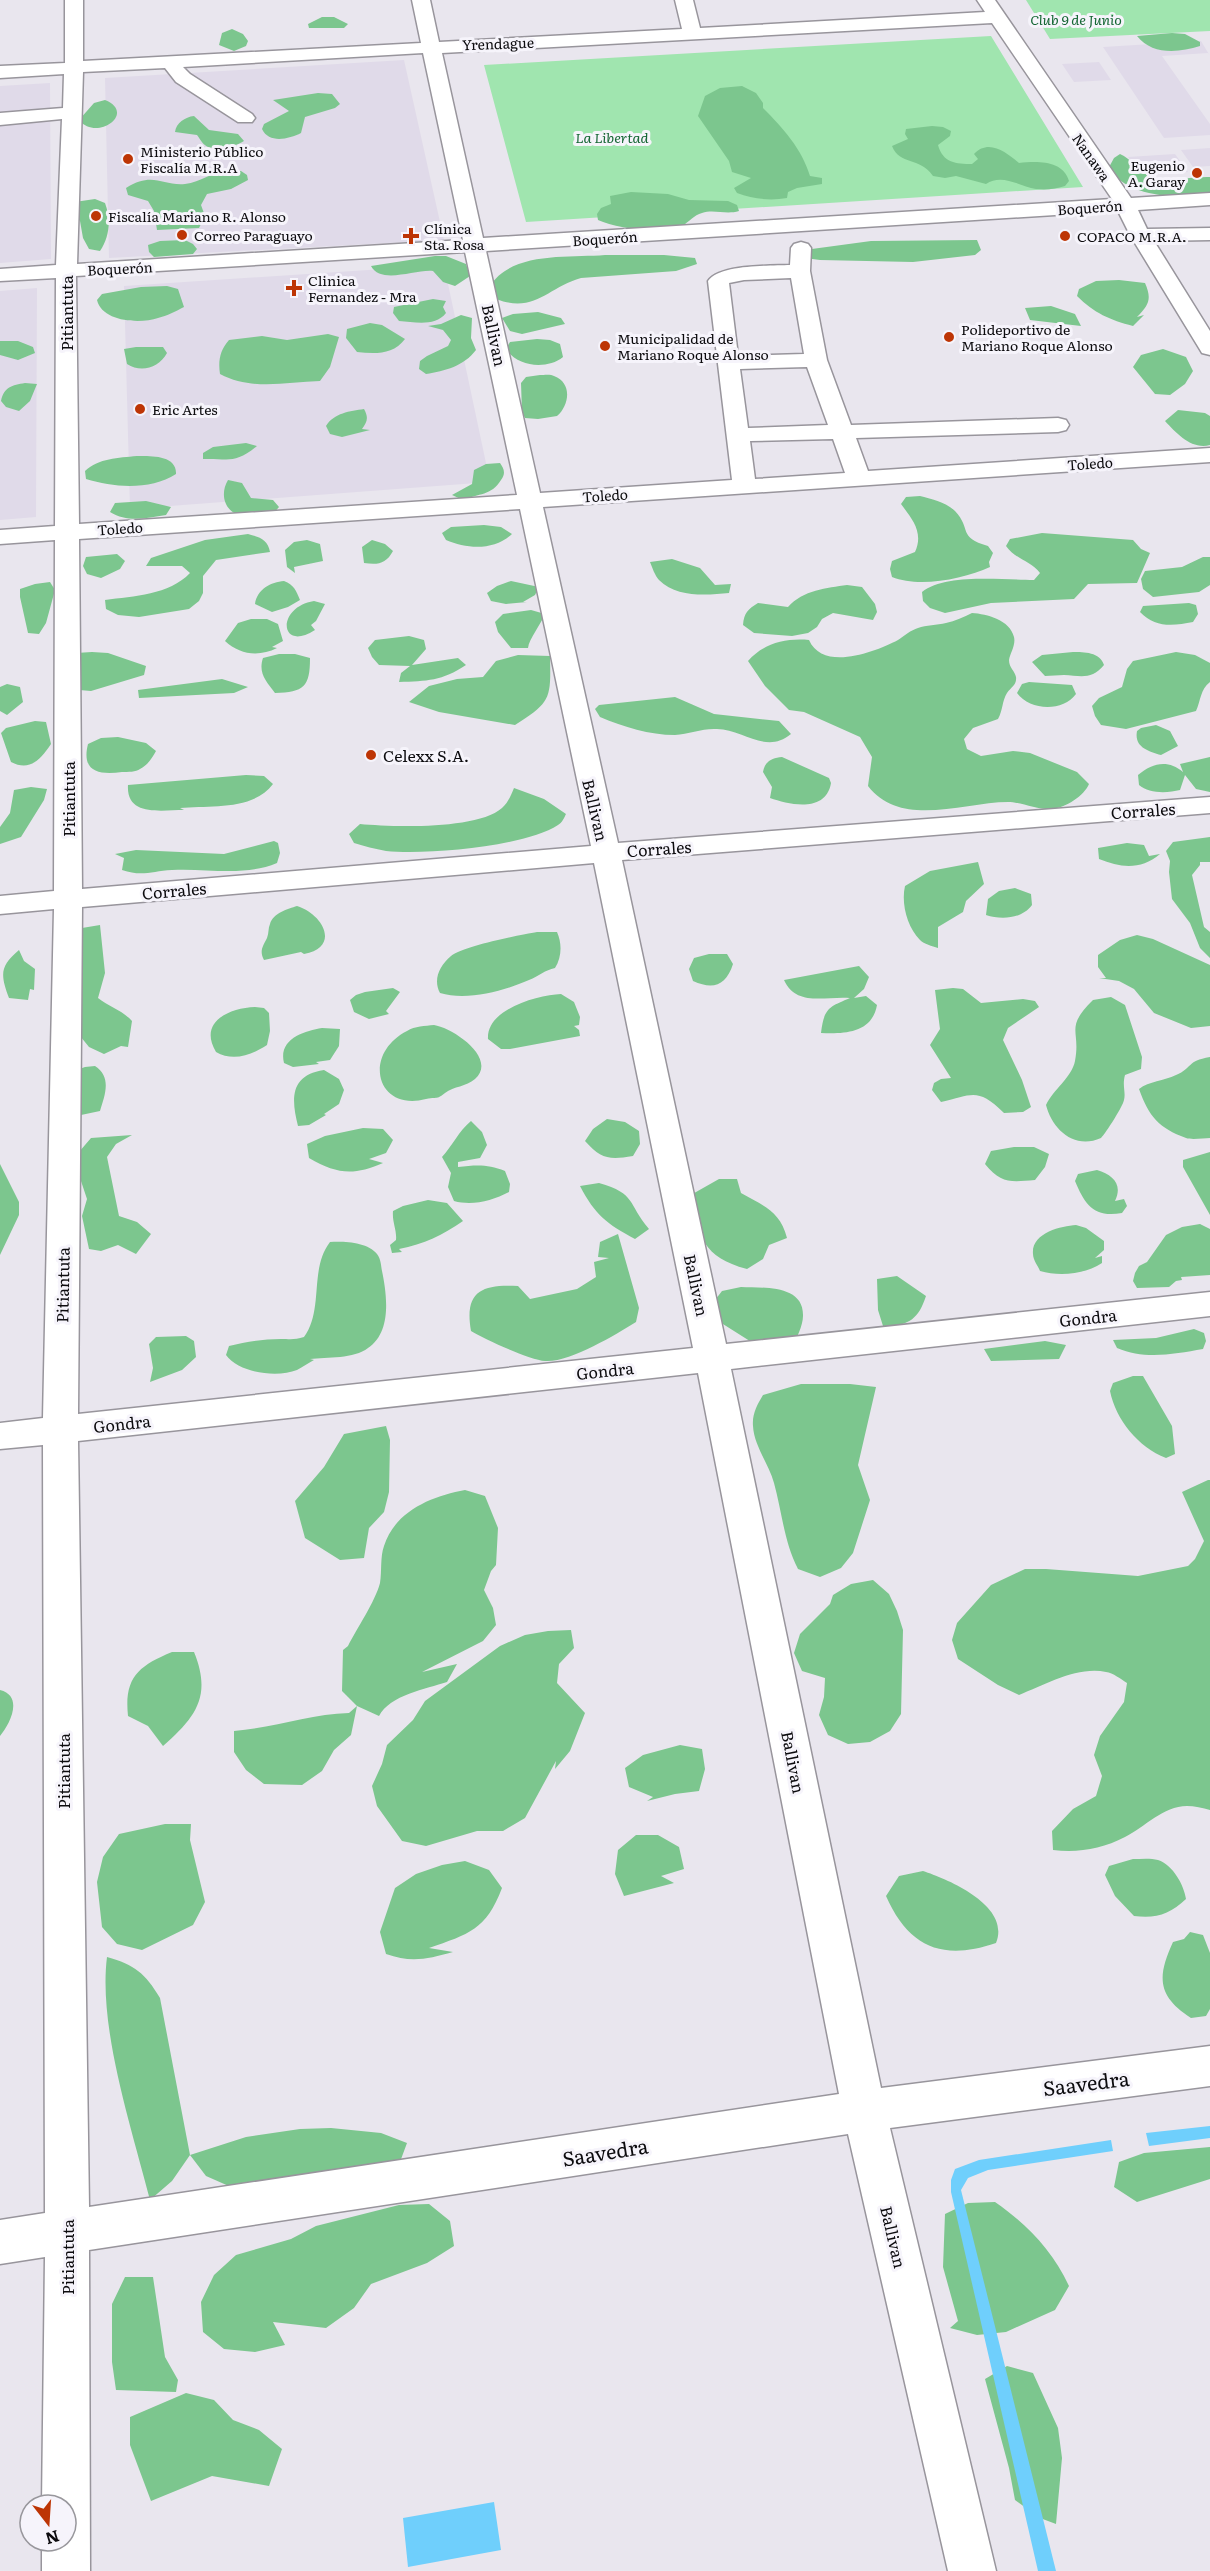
<svg xmlns="http://www.w3.org/2000/svg" width="1210" height="2571" font-family="Literata,serif">
  <style>
    .built { fill: #e0dae9 }
    .green { fill: #a0e5af }
    .forest { fill: #7cc68e }
    .water { fill: #6fcffc }
    .lines { fill: none; stroke-linecap: round; stroke-linejoin: round }
    .minor-casing { stroke: #98959c; stroke-width: 3 }
    .minor { fill: #fff; fill-rule: evenodd }
    .poi-dot { fill: #bd3505; stroke: #f6f4fb; stroke-width: 2 }
    .labels { text-anchor: middle; dominant-baseline: central; stroke-width: 6; stroke-linejoin: round; paint-order: stroke }
    .far-park-label { font-size: 14px; font-style: italic; fill: #146633; stroke: #f6f4fb }
    .far-street-label { font-size: 14px; fill: #0c0b0e; stroke: #f6f4fb }
    .far-poi-label { font-size: 14px; fill: #0c0b0e; stroke: #f6f4fb; text-anchor: start }
    .street-label { font-size: 16px; fill: #0c0b0e; stroke: #f6f4fb }
    .poi-label { font-size: 16px; fill: #0c0b0e; stroke: #f6f4fb; text-anchor: start }
    .near-street-label { font-size: 20px; fill: #0c0b0e; stroke: #f6f4fb }
  </style>
  <rect width="100%" height="100%" fill="#e9e6ee"/>
  <path class="built" d="M1201,41L1210,56L1208,53L1162,56L1210,124V135L1164,138L1103,47Z
    M404,60L444,240L109,258L105,78Z
    M1099,62L1111,80L1074,82L1062,64Z
    M50,83L51,259L0,263V86Z
    M1210,148V166L1193,167L1181,150Z
    M1175,154L1188,172L1140,175L1128,157Z
    M444,265L490,482L130,509L124,286Z
    M37,288L36,517L0,520V291Z"/>
  <path class="green" d="M1026,0H1210V31L1050,39Z
    M991,36L1083,187L526,222L484,65Z"/>
  <path class="forest" d="M322,17H334L348,24L344,28H309L308,24Z
    M232,29L243,34L248,41L246,46L234,51L219,45L222,33Z
    M1172,33L1185,34L1200,42V46C1178,53 1152,55 1137,36Z
    M742,86L756,93L763,103V108C783,128 802,149 810,176L822,178V184L797,188L788,192L787,198C770,201 753,199 737,193L734,188L751,178L732,172L729,161L698,116L705,96L720,88Z
    M318,93L332,94L340,104L335,108L305,117L301,133C289,139 269,144 262,129L264,124L289,111L273,100Z
    M105,100C137,113 97,142 79,120L94,103Z
    M194,116L209,130L238,134L244,141C235,147 218,150 208,147C203,145 200,139 197,135L175,132C176,123 185,117 194,116Z
    M932,126L943,127L951,131L950,136L938,145C943,163 956,164 972,164L978,159L974,154C989,138 1007,153 1019,163C1037,161 1063,160 1069,181L1065,186C1055,189 1047,190 1036,189C1019,186 1002,173 986,184L956,176L945,178L933,176C919,156 900,166 892,146L908,139L905,134L906,129Z
    M1120,154C1131,159 1137,169 1147,175C1159,182 1195,177 1210,177V196C1175,197 1132,199 1108,169L1114,158Z
    M228,170L241,171L247,175L248,180L231,189L207,194L201,205L205,216L199,228L157,230L154,211L148,201L128,195L126,188C153,171 162,186 185,184C201,182 212,172 228,170Z
    M631,192L668,194L689,200L728,201L737,205L739,211C726,215 714,209 702,213C694,215 689,222 682,226C663,234 617,229 598,220L597,214L601,208L611,204L610,196Z
    M95,199L105,203C111,219 110,236 100,251L89,249L83,238L80,221L68,203Z
    M185,240L193,244L197,249L193,254L154,257L149,252L148,245L160,241Z
    M977,240L981,250L975,255L913,262L820,260L805,258L797,251L871,241Z
    M605,255H664L695,258L697,264L676,271L581,278C548,287 535,314 496,299L490,286C512,251 569,258 605,255Z
    M435,256H446L466,264L470,276L455,286L443,282L433,271C416,269 381,285 371,266Z
    M1119,280L1145,283C1152,299 1149,305 1137,317L1144,315L1133,326C1110,320 1094,313 1077,296L1079,289L1096,281Z
    M167,286L178,289L184,307C176,311 167,316 158,318C140,324 102,322 97,300L102,294L141,287Z
    M433,299L446,301L443,307L446,313C435,327 415,322 399,321L393,313L394,307Z
    M1051,306L1075,314L1081,326L1030,320L1025,308Z
    M538,312L561,318L565,324L522,334L510,331L502,318L513,314Z
    M461,315L472,318L471,338L476,350C464,366 445,371 426,374L419,369L420,361L427,356L448,346L451,340L443,330L428,326L441,324Z
    M370,323L382,325L405,339C393,355 375,354 357,352L346,338L347,329Z
    M328,334L339,337L330,367L320,381C286,382 252,391 220,374C218,361 220,350 229,340L262,336L287,340Z
    M537,339L550,340L560,344L563,357C547,370 517,367 506,349L510,342Z
    M0,341H18L33,347L35,353L18,360L0,355Z
    M136,347H163L167,353C159,368 141,373 127,364L124,349Z
    M1163,349L1186,357L1193,371L1185,384L1170,395L1155,394L1133,367L1141,355Z
    M540,375C544,375 551,374 554,376C573,383 569,406 557,416L538,419L525,418L522,412L521,383L526,377Z
    M25,383L37,384L30,401L19,411L6,407L1,401C4,387 12,385 25,383Z
    M364,409C369,418 367,422 362,429L370,430L342,437L330,434L326,426C334,413 350,411 364,409Z
    M1178,410L1205,413L1210,416V445C1192,450 1177,434 1165,421Z
    M246,443L257,446C234,465 228,458 203,459V453L213,447Z
    M137,456C151,456 177,455 176,474C151,490 115,488 86,479L85,471C99,458 118,458 137,456Z
    M500,463C504,469 506,473 501,480C491,496 479,493 463,500L452,495L472,484L474,470L486,464Z
    M228,480L242,483L251,498L273,500L279,507L273,514C264,515 253,517 244,516C225,514 219,495 228,480Z
    M920,496C931,499 946,502 955,511C972,529 957,537 988,546L993,553L989,562L990,567C964,579 919,588 892,577L890,569L892,561L915,552C924,532 912,519 901,504L906,497Z
    M146,501L171,507L166,515C146,518 128,523 110,512L115,503Z
    M484,525L501,527L512,534C494,551 467,549 446,540L442,533L451,527Z
    M1042,533L1133,540L1141,549L1150,553L1137,583L1088,584L1074,599L991,603L945,613L930,608L923,601L922,592C946,573 1003,580 1034,580L1040,573C1031,561 1015,559 1006,546L1010,539Z
    M248,534C259,537 268,539 270,552L216,560L203,576V593L199,601L189,609L139,617L118,615L106,609L105,600C134,596 169,595 190,573L182,566H146L151,558L205,540Z
    M307,540L320,544L323,561L294,567L295,573L287,567L285,550L294,542Z
    M372,540L385,544L393,551C386,564 378,565 364,563L362,547Z
    M117,554L125,561L120,569L101,578L87,574L83,566L86,557Z
    M1203,557H1210V585L1199,592L1153,597L1143,589L1141,579L1145,571L1182,567Z
    M672,559L700,568L715,585L731,584L729,593C707,595 677,598 659,580C655,576 652,567 650,562Z
    M284,581C294,585 296,590 300,600L288,607L272,612L255,604C257,589 271,582 284,581Z
    M511,581L539,587L535,595L523,602H527L506,604L491,601L487,593L497,586Z
    M50,582L55,590L46,623L39,634L28,633L20,597V589L35,584Z
    M847,585L862,587L875,604L877,612L873,620L833,613L822,619L817,627L808,633L792,636L754,633L743,625C744,613 748,609 758,603L788,607C803,590 827,588 847,585Z
    M314,601L325,604L316,621L311,625L315,630C279,653 276,607 314,601Z
    M1189,603L1196,605L1198,614L1193,622C1173,626 1155,628 1140,612L1143,606Z
    M531,610L545,614C541,624 529,639 528,648H511L498,632L495,622L503,614Z
    M972,613C987,614 1010,620 1014,637C1016,645 1010,653 1009,660C1009,668 1015,671 1016,677C1017,685 1011,687 1007,693C1002,701 1003,710 998,719L973,728L964,739L967,749L981,756L1013,751L1030,753L1077,772L1089,784C1084,796 1066,807 1053,809C1041,811 1021,802 1008,802C964,802 901,829 868,786L872,757L860,737L804,712L789,710L765,686L748,661C764,643 786,638 809,640C823,672 875,652 898,640C904,636 911,630 918,628C926,625 937,625 946,623C955,621 964,617 972,613Z
    M251,619H267L278,624L283,641L272,647L277,648C259,657 240,655 225,641L238,623Z
    M409,636L424,640L426,649L412,665L458,658L466,665C442,681 427,681 399,682L401,673L410,666L379,665L372,657L368,648L375,640Z
    M92,652L108,653L146,666L144,675L91,691L68,689L76,653Z
    M1073,652C1084,652 1100,652 1104,665C1092,680 1081,676 1064,675C1058,675 1051,676 1045,676L1032,662L1042,655Z
    M1176,652L1195,655L1210,663V682C1200,690 1201,700 1196,711L1126,729L1101,725L1095,716L1092,706L1099,698L1122,687L1127,669L1133,661Z
    M279,654H295L310,658C310,687 304,692 275,693C266,681 258,673 263,658Z
    M518,655L550,656C551,699 551,702 515,725L439,712L409,702L429,686L457,679L483,677L496,661Z
    M222,679L248,687L234,693L139,698L138,690Z
    M1029,682L1072,685L1076,694C1063,712 1030,711 1017,693L1022,684Z
    M7,684L20,687L23,702L7,715L0,711V687Z
    M675,697L714,714L779,721L791,734C766,755 743,729 717,729C703,728 689,734 675,735C649,735 624,727 600,717L595,709L599,705Z
    M35,721L46,722L51,744C41,759 30,772 11,762L1,733L6,728Z
    M1156,725L1170,731L1178,746L1161,755C1148,751 1134,747 1137,731L1141,728Z
    M118,737L146,743L156,751C152,758 148,765 140,769C136,772 128,772 122,772C99,775 81,772 88,744L101,738Z
    M782,757L829,778L831,783C826,813 790,805 770,798L772,787L763,772C765,761 772,758 782,757Z
    M1210,757V792L1196,789L1185,775L1180,790C1168,793 1149,794 1139,785L1138,775C1152,763 1168,759 1183,772L1180,764Z
    M246,775L264,776L273,784C253,811 210,805 180,808L184,810C161,810 126,817 128,785Z
    M31,787L47,789L44,800L21,837L0,844V827L10,813L14,790Z
    M514,788L544,799L566,814C564,818 562,823 558,825C524,847 426,855 386,851C375,849 364,846 354,843L349,834L360,824C392,827 477,830 502,808C508,803 511,795 514,788Z
    M1210,837V862H1200V865L1192,875L1204,927L1210,932V958L1200,948L1190,923L1172,899L1169,872L1170,861L1166,851L1173,842Z
    M274,841L278,843L280,853L277,863C244,877 207,868 172,870C152,871 142,877 122,870L124,858L115,854L136,850L224,854Z
    M1127,843L1144,845L1149,856L1160,854C1141,870 1121,868 1099,859L1098,848Z
    M978,862L984,884L966,901L963,912L938,927V948C932,946 924,944 920,940C907,927 901,903 905,886L930,871Z
    M1015,888L1031,894L1032,905C1022,919 1001,920 986,915L988,899L999,891Z
    M297,906C323,914 341,947 304,954L301,952L264,960C259,951 263,946 267,938C269,933 268,928 270,924C273,913 288,909 297,906Z
    M100,925L105,973L98,998C109,1007 122,1010 132,1021L128,1047L121,1046L104,1054L89,1047L72,1026L74,938L82,928Z
    M537,932H557C562,943 562,957 555,968C545,970 539,976 529,980C504,991 467,1001 440,993C433,980 439,966 451,956C463,946 520,935 537,932Z
    M1137,935L1153,939L1210,965V1026L1191,1028L1154,1013L1134,989L1119,981L1099,978H1106L1098,967V955L1120,940Z
    M19,950L24,961L35,969L34,990L30,989L28,1000L9,998C0,974 0,966 19,950Z
    M709,954H727L733,964C726,986 713,990 693,981L689,969L694,958Z
    M859,966L869,977L864,989L854,998L866,996L877,1005C872,1033 845,1034 821,1033C824,1008 829,1007 850,998C825,996 796,1007 784,980Z
    M393,988L400,992L386,1011L389,1014L369,1019L354,1012L350,1000L356,995L365,992Z
    M953,988L963,989L981,1003L1023,999L1035,1001L1039,1007L1008,1028L1003,1040L1022,1080L1031,1107L1023,1112L1004,1113C977,1087 973,1095 941,1102L932,1090L934,1083L941,1079L951,1078L930,1045L940,1029L935,990Z
    M561,994L574,1002L580,1017L579,1025L574,1026L579,1030L580,1036L510,1049H501L488,1039C486,1009 538,995 561,994Z
    M1111,997L1125,1005L1142,1057L1141,1069L1125,1075C1122,1086 1126,1092 1124,1100C1123,1106 1106,1133 1101,1138C1074,1150 1052,1129 1046,1105C1053,1090 1072,1077 1075,1061C1081,1029 1064,1029 1093,1000Z
    M255,1007L264,1008L269,1013L270,1031L267,1045C252,1055 233,1062 216,1052C198,1022 229,1008 255,1007Z
    M434,1025C453,1028 498,1058 475,1079C466,1087 454,1086 445,1093C435,1101 437,1096 426,1099C376,1112 362,1054 407,1031C415,1026 425,1026 434,1025Z
    M322,1028L340,1029L339,1046L330,1060L316,1062L319,1064L293,1067L284,1063C278,1039 304,1031 322,1028Z
    M1210,1057V1138C1204,1138 1192,1140 1186,1138C1159,1128 1149,1117 1139,1089C1149,1081 1164,1081 1176,1075C1193,1068 1186,1061 1210,1057Z
    M95,1066C112,1077 105,1095 100,1111L81,1115L69,1114L74,1071L85,1067Z
    M324,1070L339,1079L344,1090L339,1104L324,1114L326,1115L309,1125L298,1126C291,1099 290,1075 324,1070Z
    M607,1119L625,1122L639,1131L640,1144L633,1156C609,1160 601,1159 585,1141L593,1129Z
    M471,1121L482,1132L487,1145L480,1158L458,1162V1167C476,1165 488,1164 505,1171L510,1184L509,1192C492,1201 472,1206 454,1201L448,1187L451,1173L442,1157C453,1145 458,1132 471,1121Z
    M363,1128L383,1129L393,1140L386,1153L369,1159L383,1163C353,1176 337,1174 309,1158L307,1144L325,1136Z
    M132,1135L116,1144L107,1157L119,1216L137,1222L151,1234L136,1254L118,1245L101,1251L89,1249L82,1216L87,1199L76,1166L79,1152L91,1138Z
    M1014,1147H1034L1049,1154L1045,1167L1035,1180C1011,1182 1001,1184 985,1164L991,1151Z
    M1210,1152V1215L1183,1167V1160Z
    M0,1164L19,1202V1215L0,1255Z
    M1097,1170C1113,1175 1123,1184 1115,1201L1124,1199L1127,1206L1122,1213C1094,1218 1085,1205 1075,1181L1078,1174Z
    M719,1179H737L741,1193C764,1206 780,1211 787,1238L769,1245L763,1259L747,1269C702,1257 700,1237 689,1196Z
    M599,1183C637,1194 627,1203 649,1229L635,1239C607,1224 595,1215 580,1186Z
    M428,1200L447,1203L463,1221C443,1235 424,1244 399,1249L402,1252L392,1253L390,1245L396,1240C397,1230 392,1222 393,1211L403,1206Z
    M1200,1224L1210,1229V1275L1181,1277L1182,1280L1176,1281L1169,1287L1137,1288L1133,1281L1135,1273L1139,1266L1147,1262L1166,1235L1182,1227Z
    M1076,1225L1086,1228L1104,1241V1250L1095,1258L1102,1256V1263C1085,1274 1060,1277 1040,1271C1038,1266 1033,1260 1033,1254C1031,1233 1061,1226 1076,1225Z
    M618,1234L639,1308L636,1322C615,1335 569,1363 545,1361C530,1360 484,1339 471,1331C464,1291 482,1284 518,1286L530,1299L577,1289L596,1277L594,1262L609,1258L598,1257L600,1242Z
    M330,1242C343,1241 368,1242 377,1254C381,1259 381,1266 382,1271C387,1295 392,1332 368,1348C354,1359 327,1357 310,1359L314,1360C308,1363 303,1367 297,1370C277,1378 239,1373 226,1355L229,1346C246,1342 263,1339 281,1339C290,1339 295,1340 304,1337C324,1310 309,1269 330,1242Z
    M897,1276L926,1296C918,1320 910,1323 887,1328L883,1326L878,1310L877,1279Z
    M741,1287C762,1288 804,1284 803,1316C803,1326 796,1338 793,1348L764,1350L715,1319L712,1304L722,1291Z
    M1194,1329L1204,1333L1206,1341L1203,1349C1174,1354 1145,1360 1117,1348L1113,1340L1156,1338Z
    M186,1336L194,1341L196,1357L182,1370L150,1382L153,1368L149,1344L156,1337Z
    M1045,1341L1066,1345L1059,1359L991,1361L984,1349Z
    M1133,1376H1143L1172,1426L1175,1454L1166,1458C1138,1447 1116,1420 1110,1391L1113,1383Z
    M801,1384H850L876,1387L858,1465L870,1500L853,1553L841,1568L820,1577L798,1569C784,1542 782,1512 774,1483C769,1464 754,1446 753,1426C752,1414 757,1405 763,1395Z
    M386,1426L390,1440L389,1492L384,1512L369,1528L364,1558L340,1560L305,1538L295,1501L324,1467L344,1434Z
    M1208,1480H1210V1810C1203,1808 1194,1806 1187,1806C1163,1806 1145,1827 1125,1837C1102,1849 1078,1853 1053,1850L1052,1831L1073,1809L1096,1796L1102,1776L1094,1755L1100,1736L1124,1702L1127,1683C1121,1679 1113,1673 1106,1672C1077,1666 1045,1685 1019,1695L998,1685L958,1659L952,1640L957,1623L991,1585L1025,1569H1046L1138,1576L1188,1566L1195,1559L1204,1541L1182,1492Z
    M465,1490L485,1496L498,1528L496,1565L491,1571L484,1590L493,1608L496,1625L483,1641L422,1672L457,1664L447,1682C426,1689 390,1695 379,1716L357,1706L351,1735L334,1750L322,1771L302,1785L264,1784L246,1770L234,1752V1731C273,1728 310,1714 349,1713L357,1706L342,1691L343,1650L348,1646C357,1628 375,1602 380,1583C382,1571 380,1557 384,1546C395,1511 432,1496 465,1490Z
    M873,1580L889,1594L897,1611L903,1630L901,1714L890,1731L870,1742L848,1744L828,1735L819,1715L824,1697L825,1678L802,1671L794,1653L800,1634L830,1604L833,1595L851,1584Z
    M571,1630L574,1648L559,1664L557,1683L585,1713L570,1751L555,1769L556,1761L525,1818L503,1831H477L426,1846L402,1841L377,1806L372,1786L382,1764L387,1745L413,1720L425,1701L500,1646L525,1635L548,1631Z
    M172,1652H194C212,1696 196,1717 163,1746L148,1726L128,1716C124,1678 138,1666 172,1652Z
    M0,1690C24,1696 10,1724 0,1736Z
    M680,1745L702,1749L705,1769L699,1791L675,1794L647,1801L653,1797L629,1787L625,1768L643,1755Z
    M165,1824H191L190,1840L205,1902L193,1925L142,1950L117,1944L102,1927L97,1882L103,1857L119,1834Z
    M636,1835H658L679,1847L684,1869L661,1876L674,1883L624,1896L615,1874L618,1850Z
    M1133,1859C1141,1859 1151,1858 1158,1860C1173,1865 1184,1885 1186,1899C1170,1914 1156,1919 1134,1916L1115,1896L1105,1875L1109,1866Z
    M465,1861L489,1870L502,1888C486,1930 469,1934 429,1948L453,1952C428,1959 411,1963 386,1954L380,1932L395,1888L416,1874L442,1865Z
    M923,1871C950,1880 1011,1906 996,1943C943,1961 909,1948 886,1896L899,1876Z
    M1190,1932L1203,1935L1210,1953V2009L1206,2016L1191,2018C1157,1996 1157,1977 1173,1942L1184,1939Z
    M107,1957C135,1965 145,1973 160,1998L190,2155L246,2137L300,2129L331,2128L381,2133L407,2143L397,2170L231,2187L206,2176L190,2155L172,2181L150,2200C132,2129 98,2028 107,1957Z
    M1210,2147V2179L1137,2202L1114,2187L1119,2162L1144,2153Z
    M995,2202C1028,2225 1052,2250 1069,2286L1055,2310L1006,2332L977,2335L950,2328L958,2321L943,2267L945,2214L968,2203Z
    M429,2204L450,2221L454,2246L427,2263L371,2284L354,2308L326,2328L273,2322L285,2345L255,2352L224,2349L203,2332L201,2302L214,2275L236,2255L291,2239L316,2226L399,2205Z
    M125,2277H153L165,2357L178,2380L176,2392L116,2390L112,2362V2304Z
    M1007,2366L1033,2373L1058,2428L1062,2458L1056,2524L1040,2518L1015,2500L1009,2468L985,2379Z
    M186,2393L214,2400L233,2420L259,2430L282,2449L269,2486L212,2476L151,2501L130,2445V2417Z"/>
  <path class="water" d="M1210,2126V2138L1149,2146L1146,2133Z
    M1111,2140L1113,2151L988,2170L968,2178L961,2190L1056,2571H1038L951,2192V2180L955,2169L979,2160Z
    M494,2502L501,2550L408,2567L403,2518Z"/>
  <g class="lines">
    <g class="minor-casing">
      <path id="minor" d="M65,0H83V61L421,43L412,0H430L439,42L682,29L675,0H693L700,28L985,12L977,0H995L1131,198L1210,193V205L1138,210L1147,229L1210,228V240L1154,241L1210,331V355L1202,353L1199,348L1130,235L1118,211L486,251L540,493L732,480L708,281C720,264 770,266 790,265L791,248L794,244L801,242L808,244L811,248L810,271L827,360L851,425L1058,418L1066,420L1069,425L1066,430L1058,432L856,438L868,471L1210,448V462L543,507L618,843L1210,797V813L622,860L726,1344L1210,1292V1316L731,1369L881,2088L1210,2046V2086L890,2128L996,2571H948L848,2134L89,2250L90,2571H42V2541H66V2505H42L45,2257L0,2264V2220L45,2213L43,1445L0,1449V1423L43,1418L54,909L0,914V896L54,891L55,540L0,544V530L55,526L56,278L0,281V269L56,265L62,119L0,125V113L63,108L64,74L0,78V66L65,63ZM992,23L1112,199L483,238L442,53ZM423,53L463,240L77,264L83,72L165,68L176,82L238,122H252L255,118L252,114L190,74L183,67ZM465,252L517,495L79,524L76,276ZM791,278L804,354L738,356L729,283L744,280ZM807,367L828,425L748,428L740,369ZM833,439L845,473L755,479L750,441ZM520,509L591,846L82,889L79,539ZM594,863L693,1348L78,1414L82,907ZM698,1373L839,2094L89,2207L78,1441Z"/>
    </g>
    <use href="#minor" class="minor"/>
  </g>
  <g class="poi-dot">
    <circle cx="128" cy="159" r="6"/>
    <circle cx="1197" cy="173" r="6"/>
    <circle cx="96" cy="216" r="6"/>
    <circle cx="182" cy="235" r="6"/>
    <path d="M408 227h6v6h6v6h-6v6h-6v-6h-6v-6h6z"/>
    <circle cx="1065" cy="236" r="6"/>
    <path d="M291 279h6v6h6v6h-6v6h-6v-6h-6v-6h6z"/>
    <circle cx="949" cy="337" r="6"/>
    <circle cx="605" cy="346" r="6"/>
    <circle cx="140" cy="409" r="6"/>
    <circle cx="371" cy="755" r="6"/>
  </g>
  <g class="labels">
    <g class="far-park-label">
      <text x="1076" y="19">Club 9 de Junio</text>
      <text x="612" y="137">La Libertad</text>
    </g>
    <g class="far-street-label">
      <text transform="translate(498 43) rotate(-2)">Yrendague</text>
      <text transform="translate(1092 157) rotate(55)">Nanawa</text>
      <text transform="translate(1090 207) rotate(-4)">Boquerón</text>
      <text transform="translate(605 238) rotate(-4)">Boquerón</text>
      <text transform="translate(120 268) rotate(-3)">Boquerón</text>
      <text transform="translate(1090 463) rotate(-4)">Toledo</text>
      <text transform="translate(605 495) rotate(-4)">Toledo</text>
      <text transform="translate(120 528) rotate(-4)">Toledo</text>
    </g>
    <g class="far-poi-label">
      <text x="140" y="151">Ministerio Público<tspan x="140" dy="16">Fiscalía M.R.A</tspan></text>
      <text x="1185" y="165" text-anchor="end">Eugenio<tspan x="1185" dy="16">A. Garay</tspan></text>
      <text x="108" y="216">Fiscalía Mariano R. Alonso</text>
      <text x="424" y="228">Clínica<tspan x="424" dy="16">Sta. Rosa</tspan></text>
      <text x="194" y="235">Correo Paraguayo</text>
      <text x="1077" y="236">COPACO M.R.A.</text>
      <text x="308" y="280">Clinica<tspan x="308" dy="16">Fernandez - Mra</tspan></text>
      <text x="961" y="329">Polideportivo de<tspan x="961" dy="16">Mariano Roque Alonso</tspan></text>
      <text x="617" y="338">Municipalidad de<tspan x="617" dy="16">Mariano Roque Alonso</tspan></text>
      <text x="152" y="409">Eric Artes</text>
    </g>
    <g class="street-label">
      <text transform="translate(66 313) rotate(-90)">Pitiantuta</text>
      <text transform="translate(495 335) rotate(78)">Ballivan</text>
      <text transform="translate(68 799) rotate(-90)">Pitiantuta</text>
      <text transform="translate(596 810) rotate(77)">Ballivan</text>
      <text transform="translate(1143 810) rotate(-4)">Corrales</text>
      <text transform="translate(659 848) rotate(-4)">Corrales</text>
      <text transform="translate(174 890) rotate(-5)">Corrales</text>
      <text transform="translate(62 1285) rotate(-89)">Pitiantuta</text>
      <text transform="translate(697 1285) rotate(78)">Ballivan</text>
      <text transform="translate(1088 1317) rotate(-6)">Gondra</text>
      <text transform="translate(605 1370) rotate(-6)">Gondra</text>
      <text transform="translate(122 1423) rotate(-6)">Gondra</text>
      <text transform="translate(794 1762) rotate(79)">Ballivan</text>
      <text transform="translate(63 1771) rotate(-90)">Pitiantuta</text>
      <text transform="translate(894 2237) rotate(77)">Ballivan</text>
      <text transform="translate(67 2257) rotate(-90)">Pitiantuta</text>
    </g>
    <g class="poi-label">
      <text x="383" y="755">Celexx S.A.</text>
    </g>
    <g class="near-street-label">
      <text transform="translate(1086 2082) rotate(-7)">Saavedra</text>
      <text transform="translate(605 2151) rotate(-9)">Saavedra</text>
    </g>
  </g>
  <g transform="translate(48 2523) rotate(163)"><circle r="28" fill="#f6f4fb" stroke="#98979c" stroke-width="1.5"/>
  <path d="M0-4.5L10 22L0 15L-10 22Z" fill="#bd3505"/>
  <text y="-9" font-size="16" font-weight="bold" text-anchor="middle" fill="#0c0b0e">N</text>
  </g>
</svg>
